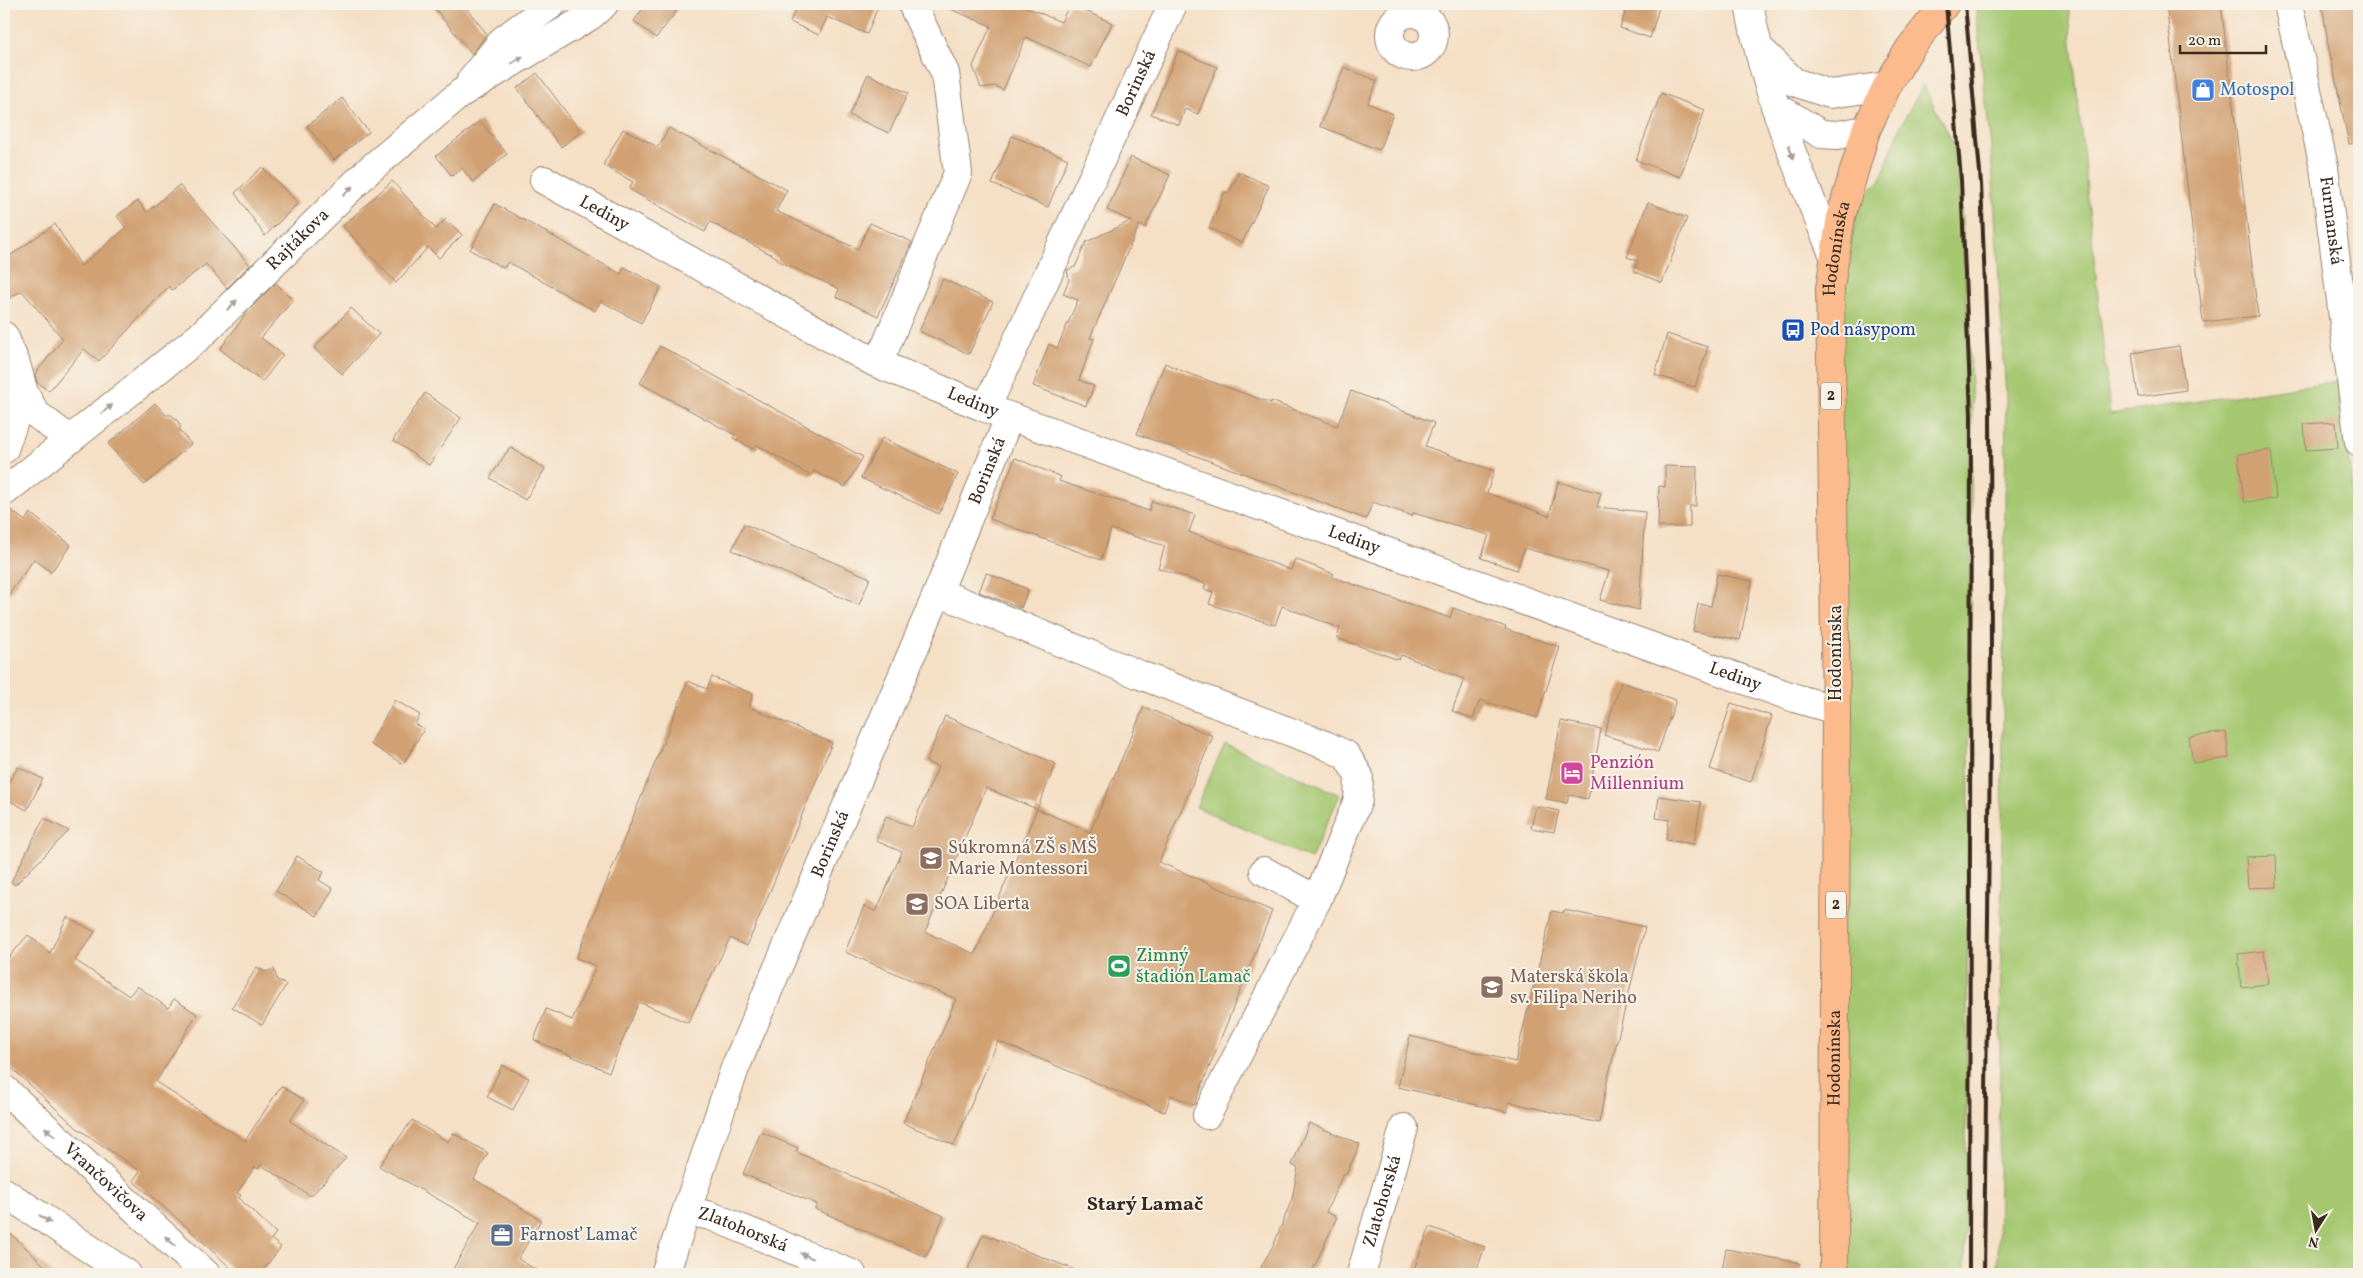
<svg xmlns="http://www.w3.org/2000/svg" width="2363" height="1278" font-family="Vollkorn,serif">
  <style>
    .green { fill: #a4c770; stroke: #707847 }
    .building { fill: #d1a173; fill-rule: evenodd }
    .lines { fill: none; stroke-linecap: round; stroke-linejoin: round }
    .minor-casing { stroke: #988472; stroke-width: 30 }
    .major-casing { stroke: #988472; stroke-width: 30 }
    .minor { stroke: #fff; stroke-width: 28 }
    .major { stroke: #fbbb8c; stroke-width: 28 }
    .rail { stroke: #3b2a1e; stroke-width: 4 }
    .oneway { fill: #a79f9a }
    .labels { text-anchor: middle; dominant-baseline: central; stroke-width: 4; stroke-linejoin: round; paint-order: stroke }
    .shield { fill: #f7f3e8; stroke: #73665b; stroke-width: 1 }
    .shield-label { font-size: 16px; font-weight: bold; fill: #3b2a1e }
    .street-label { font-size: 18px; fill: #3b2a1e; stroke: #f7f3e8 }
    .shop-label { font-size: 18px; fill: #366cbe; stroke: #f7f3e8; text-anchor: start }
    .transit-label { font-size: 18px; fill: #164399; stroke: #f7f3e8; text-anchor: start }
    .hotel-label { font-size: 18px; fill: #b23c85; stroke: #f7f3e8; text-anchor: start }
    .education-label { font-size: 18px; fill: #785e54; stroke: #f7f3e8; text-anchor: start }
    .leisure-label { font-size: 18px; fill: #27864d; stroke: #f7f3e8; text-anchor: start }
    .service-label { font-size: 18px; fill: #4e5e75; stroke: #f7f3e8; text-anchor: start }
    .quarter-label { font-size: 20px; font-weight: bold; fill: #3b2a1e; stroke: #f7f3e8 }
  </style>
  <rect width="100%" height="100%" fill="#f7f3e8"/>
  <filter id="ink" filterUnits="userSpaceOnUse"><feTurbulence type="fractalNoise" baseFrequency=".02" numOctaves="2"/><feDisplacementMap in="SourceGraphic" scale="10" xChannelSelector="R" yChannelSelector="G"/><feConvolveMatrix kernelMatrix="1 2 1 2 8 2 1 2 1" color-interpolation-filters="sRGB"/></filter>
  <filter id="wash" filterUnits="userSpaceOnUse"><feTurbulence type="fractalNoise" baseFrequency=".0096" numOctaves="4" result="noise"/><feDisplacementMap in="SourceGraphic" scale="20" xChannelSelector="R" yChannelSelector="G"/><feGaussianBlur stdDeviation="1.12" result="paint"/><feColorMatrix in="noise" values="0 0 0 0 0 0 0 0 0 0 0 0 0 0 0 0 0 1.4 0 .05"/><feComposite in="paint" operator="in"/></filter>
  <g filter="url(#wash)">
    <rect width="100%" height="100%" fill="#f5dfc5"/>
    <path class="green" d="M1983,4H2068L2110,414L2338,381L2359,540V1271L2349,1274H1998L2006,398L1991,148L1976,13Z
      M1923,85L1956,149L1962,221L1972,400L1965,1274H1834L1841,216L1880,181L1901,125Z
      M1225,744L1340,795L1311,859L1196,807Z"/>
    <g id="blocks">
      <path class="building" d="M431,4H463L487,34L472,54Z
        M646,4H682L656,38L634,21Z
        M798,4H879L867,34L827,17L819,35L790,22Z
        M938,4H1019L1061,22L1070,4L1112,23L1091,67L1026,37L1003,90L995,86L981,88L973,66L991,26Z
        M1628,4H1660L1650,38L1620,28Z
        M2166,4H2221L2258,316L2203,322Z
        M2322,4H2359V143L2349,144L2328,44Z
        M1178,51L1217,67L1198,114L1185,109L1179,125L1151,114Z
        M1344,67L1377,81L1368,103L1393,114L1379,150L1320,126Z
        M537,73L581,132L561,147L517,88Z
        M868,74L908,93L889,133L849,115Z
        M1661,93L1705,110L1680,177L1636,160Z
        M342,98L369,132L334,160L307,126Z
        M480,121L507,154L473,182L462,168L452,176L436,156Z
        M669,128L787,190L776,211L858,249L870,223L912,242L878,316L836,297L839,289L777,260L778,258L710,222L705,232L629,189L633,182L603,165L623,129L658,147Z
        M1012,136L1068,159L1048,207L992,184Z
        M1131,157L1170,175L1145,228L1139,225L1090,338L1094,339L1079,380L1094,386L1086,406L1033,386L1049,344L1057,348L1078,300L1063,294L1069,280L1067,270L1075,267L1086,242L1131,221L1107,210Z
        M262,167L298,203L265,236L235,193Z
        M1239,172L1269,186L1242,243L1209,228L1225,192L1229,193Z
        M392,181L436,229L446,219L462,235L439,258L428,247L396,283L343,226Z
        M179,185L250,265L227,288L206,264L172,290L169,286L99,361L84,349L49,391L37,382L35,374L63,339L22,291L4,300V260L55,224L81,266L126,228L117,216L138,201L147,212Z
        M1648,202L1687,218L1662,283L1634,271L1638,261L1627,257Z
        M495,204L621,274L624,267L661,287L641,323L601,301L595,311L508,262L504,268L470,250Z
        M943,279L993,302L969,354L919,331Z
        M276,283L293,300L261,338L283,355L262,382L220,349L248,311Z
        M351,308L379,334L342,374L314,348Z
        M1667,334L1708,347L1695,387L1655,375Z
        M660,346L863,457L845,487L814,471L811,476L757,445L755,450L733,438L735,435L640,383Z
        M2179,346L2186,390L2138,397L2132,353Z
        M1165,363L1187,373L1271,403V401L1337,426L1351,391L1434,423L1425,446L1494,471L1487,493L1549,516L1558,482L1601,493L1597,507L1645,512L1639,610L1600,600L1609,571L1524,548L1517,570L1481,558L1489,535L1413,513L1412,516L1373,502L1366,519L1137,434Z
        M425,393L461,418L429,465L393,440Z
        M155,403L166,415H172L177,420L180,425V431L191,444L144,485L108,444Z
        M2336,422L2338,448L2306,450L2304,424Z
        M882,438L958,474L939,514L861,478Z
        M510,447L545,469L525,500L490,478Z
        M2271,450L2276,499L2244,502L2238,454Z
        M1015,458L1061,477L1059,481L1149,511L1152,501L1195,515L1189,532L1291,570L1295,559L1334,574L1332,577L1450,618L1453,608L1506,627L1505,629L1560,647L1537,718L1480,700L1473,719L1452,711L1464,679L1401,655L1399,660L1337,638L1340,628L1282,606L1275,625L1209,604L1213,592L1204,589L1206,584L1158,568L1165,546L1111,529L1101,560L990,519Z
        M1665,466L1697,467L1696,506H1690V527H1658L1659,486L1665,487Z
        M4,507H7L25,521L30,513L71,545L51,572L34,559L4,601Z
        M744,524L870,578L859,605L732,550Z
        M986,573L1028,589L1021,608L979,592Z
        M1717,574L1752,581L1740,640L1693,631L1698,604L1711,606Z
        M712,677L753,694L749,707L832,743L747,946L730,938L688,1023L639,1002L609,1072L534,1040L546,1009L572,1020L596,966L576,958L688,681L707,689Z
        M1621,682L1676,700L1658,752L1604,735Z
        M395,700L420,715L415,724L424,729L403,764L370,744Z
        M1731,703L1772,716L1751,782L1710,769Z
        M1144,707L1213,736L1159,862L1272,911L1194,1105L1171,1095L1165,1112L998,1041L954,1145L903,1123L956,999L845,952L864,906L876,912L902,852L876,841L886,816L912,827L938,767L926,762L945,716L1056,764L1037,809L1090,832ZM986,788L1037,809L975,954L925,932Z
        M1561,721L1601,729L1588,799L1569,795L1567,803L1546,799Z
        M2226,732L2229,758L2193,763L2189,737Z
        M18,767L43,779L27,810L4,798L8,783Z
        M1659,796L1701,802L1694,844L1666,840L1669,820L1656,818Z
        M1536,806L1559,811L1554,832L1531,828Z
        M44,818L69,831L15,885L11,882Z
        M297,856L324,872L319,880L333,889L317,916L276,891Z
        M2276,856L2277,887L2248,888L2246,857Z
        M1564,910L1645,927L1607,1082L1599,1123L1509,1102L1507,1112L1398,1087L1410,1036L1515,1062L1552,911L1563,913Z
        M67,917L95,932L75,960L129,996L137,986L168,1008L174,999L197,1014L156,1082L245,1141L281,1086L304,1100L290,1121L346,1158L311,1196L261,1165L258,1169L255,1167L237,1193L241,1195L239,1198L276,1233L271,1239L281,1247L260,1274H237L187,1227L133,1181L140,1171L77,1128L4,1061V963L28,935L50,953Z
        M2264,951L2268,984L2241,987L2238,954Z
        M257,967L265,972L274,969L277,980L286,985L262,1025L232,1007Z
        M502,1065L529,1078L513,1110L487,1097Z
        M412,1120L448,1142L453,1133L488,1153L474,1179L541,1220L518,1259L543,1274H450L480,1223L379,1166Z
        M1309,1123L1360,1144L1346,1175L1343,1174L1326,1212L1337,1217L1311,1274H1257L1274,1244L1292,1199L1298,1168L1292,1165Z
        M761,1132L798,1148L796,1152L944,1216L926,1257L815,1209L817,1204L743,1174Z
        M1430,1227L1485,1247L1475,1274H1428L1414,1269Z
        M4,1228L24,1246L53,1274H4Z
        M983,1234L1083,1273V1274H966Z
        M1726,1249L1800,1263L1799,1274H1721Z"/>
    </g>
  </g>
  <g filter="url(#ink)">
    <use href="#blocks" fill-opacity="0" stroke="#988472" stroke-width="1"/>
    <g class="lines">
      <g class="minor-casing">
        <g id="minor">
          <path d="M1749,4C1764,91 1800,175 1834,256"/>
          <path id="s1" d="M2288,4L2324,167L2359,442"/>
          <circle cx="1412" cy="35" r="22"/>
          <path d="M1760,49L1794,82L1830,94L1887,86"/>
          <path d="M471,80L503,40L552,4"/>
          <path d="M1775,106L1821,134L1837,135L1866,130"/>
          <path id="s2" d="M544,180L874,362L986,408L1795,698L1836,710"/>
          <path d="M4,336L16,364L24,393L36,414L69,439"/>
          <path d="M874,362L885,348L958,173L945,73L912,4"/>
          <path id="s3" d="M986,408L1173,4"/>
          <path d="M4,449L24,393"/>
          <path id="s4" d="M4,492L199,337L368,171L461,93L590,16L604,4"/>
          <path d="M938,592L1140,675L1325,745L1346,755L1359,776L1358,800L1317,900L1207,1115"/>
          <path d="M1264,871L1317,900"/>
          <path id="s5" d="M4,1089L206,1274"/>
          <path d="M4,1192L127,1274"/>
          <path id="s6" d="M687,1211L711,1216L852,1274"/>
          <path id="s7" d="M665,1274L735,1068L938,592L1009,418"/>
          <path id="s8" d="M1361,1274L1404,1128"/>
        </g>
      </g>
      <g class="major-casing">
        <g id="major">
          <path id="s9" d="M1834,1274L1836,710L1830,288L1841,216L1866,130L1887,86L1910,48L1945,4"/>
        </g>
      </g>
      <use href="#minor" class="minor"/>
      <use href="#major" class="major"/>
      <path class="rail" d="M1946,4L1961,180L1971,414L1969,1274
        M1965,4L1981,184L1990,413L1991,650L1984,1274"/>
    </g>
    <defs><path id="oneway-solid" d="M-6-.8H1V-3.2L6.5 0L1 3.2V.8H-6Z" transform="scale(1.25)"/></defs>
    <g class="oneway">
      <use href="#oneway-solid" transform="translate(517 60) rotate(-31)"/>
      <use href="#oneway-solid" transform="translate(1791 152) rotate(72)"/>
      <use href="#oneway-solid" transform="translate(348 191) rotate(-45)"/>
      <use href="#oneway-solid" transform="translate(232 305) rotate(-45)"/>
      <use href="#oneway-solid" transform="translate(107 409) rotate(-38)"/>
      <use href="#oneway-solid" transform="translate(50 1132) rotate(-138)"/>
      <use href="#oneway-solid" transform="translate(45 1219) rotate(34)"/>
      <use href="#oneway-solid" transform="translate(170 1241) rotate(-138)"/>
      <use href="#oneway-solid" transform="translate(807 1256) rotate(-157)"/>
    </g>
  </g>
  <defs>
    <g id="shop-square" transform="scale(1.25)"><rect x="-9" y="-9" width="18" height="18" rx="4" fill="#3f7fe0" stroke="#f7f3e8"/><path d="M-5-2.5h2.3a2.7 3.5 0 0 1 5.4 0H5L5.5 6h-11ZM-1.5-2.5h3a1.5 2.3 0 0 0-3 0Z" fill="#fff"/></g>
    <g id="bus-square" transform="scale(1.25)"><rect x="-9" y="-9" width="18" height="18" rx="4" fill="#1a4fb4" stroke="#f7f3e8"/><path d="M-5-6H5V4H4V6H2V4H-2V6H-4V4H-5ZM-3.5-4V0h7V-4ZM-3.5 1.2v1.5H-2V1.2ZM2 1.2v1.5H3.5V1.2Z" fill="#fff"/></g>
    <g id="hotel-square" transform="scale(1.25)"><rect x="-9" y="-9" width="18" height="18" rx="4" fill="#d1479c" stroke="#f7f3e8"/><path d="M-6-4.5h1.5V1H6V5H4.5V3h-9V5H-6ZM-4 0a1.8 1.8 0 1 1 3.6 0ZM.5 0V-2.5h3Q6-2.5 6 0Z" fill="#fff"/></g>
    <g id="school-square" transform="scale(1.25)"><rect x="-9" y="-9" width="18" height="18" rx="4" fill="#8d6e63" stroke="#f7f3e8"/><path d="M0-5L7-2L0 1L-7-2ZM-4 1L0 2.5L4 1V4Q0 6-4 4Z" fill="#fff"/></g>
    <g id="stadium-square" transform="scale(1.25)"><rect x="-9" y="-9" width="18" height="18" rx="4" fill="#2e9e5b" stroke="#f7f3e8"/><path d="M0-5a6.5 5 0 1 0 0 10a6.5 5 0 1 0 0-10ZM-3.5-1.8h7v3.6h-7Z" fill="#fff"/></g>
    <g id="office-square" transform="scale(1.25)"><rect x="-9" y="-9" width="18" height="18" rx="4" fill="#5c6f8a" stroke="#f7f3e8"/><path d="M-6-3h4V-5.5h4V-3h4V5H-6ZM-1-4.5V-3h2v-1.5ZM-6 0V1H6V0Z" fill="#fff"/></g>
  </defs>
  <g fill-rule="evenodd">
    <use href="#shop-square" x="2203" y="90"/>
    <use href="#bus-square" x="1793" y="330"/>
    <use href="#hotel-square" x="1572" y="773"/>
    <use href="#school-square" x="931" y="858"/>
    <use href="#school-square" x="917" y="904"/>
    <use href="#stadium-square" x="1119" y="966"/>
    <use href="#school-square" x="1492" y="987"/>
    <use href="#office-square" x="502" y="1235"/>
  </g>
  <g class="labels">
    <g class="shield">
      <rect x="1821" y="382.5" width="20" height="27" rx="4"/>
      <rect x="1826" y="891.5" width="20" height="27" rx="4"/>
    </g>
    <g class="shield-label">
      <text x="1831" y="396">2</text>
      <text x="1836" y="905">2</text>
    </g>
    <g class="street-label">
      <text stroke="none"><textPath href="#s3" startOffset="358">Borinská</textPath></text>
      <text stroke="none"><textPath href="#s2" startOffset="69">Lediny</textPath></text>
      <text stroke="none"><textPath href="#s1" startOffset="221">Furmanská</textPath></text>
      <text stroke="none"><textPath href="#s4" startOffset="388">Rajtákova</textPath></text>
      <text stroke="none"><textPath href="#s9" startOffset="1026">Hodonínska</textPath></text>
      <text stroke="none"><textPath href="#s2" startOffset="484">Lediny</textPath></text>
      <text stroke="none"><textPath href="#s7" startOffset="866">Borinská</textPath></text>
      <text stroke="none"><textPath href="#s2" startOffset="889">Lediny</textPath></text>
      <text transform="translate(1836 653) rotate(-90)">Hodonínska</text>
      <text stroke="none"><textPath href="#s2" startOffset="1294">Lediny</textPath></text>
      <text stroke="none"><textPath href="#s7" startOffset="461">Borinská</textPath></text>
      <text stroke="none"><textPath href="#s9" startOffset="216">Hodonínska</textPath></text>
      <text stroke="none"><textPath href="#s5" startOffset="138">Vrančovičova</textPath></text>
      <text stroke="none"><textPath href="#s8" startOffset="76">Zlatohorská</textPath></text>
      <text stroke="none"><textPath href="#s6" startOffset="59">Zlatohorská</textPath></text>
    </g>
    <g class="shop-label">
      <text x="2220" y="90">Motospol</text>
    </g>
    <g class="transit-label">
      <text x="1810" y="330">Pod násypom</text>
    </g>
    <g class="hotel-label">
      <text x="1590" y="763">Penzión<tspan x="1590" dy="21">Millennium</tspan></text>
    </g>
    <g class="education-label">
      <text x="948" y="848">Súkromná ZŠ s MŠ<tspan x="948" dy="21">Marie Montessori</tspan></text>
      <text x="934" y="904">SOA Liberta</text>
      <text x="1510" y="977">Materská škola<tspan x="1510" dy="21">sv. Filipa Neriho</tspan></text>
    </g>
    <g class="leisure-label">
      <text x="1136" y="956">Zimný<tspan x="1136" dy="21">štadión Lamač</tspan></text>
    </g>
    <g class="service-label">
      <text x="520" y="1235">Farnosť Lamač</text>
    </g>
    <g class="quarter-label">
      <text x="1145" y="1205">Starý Lamač</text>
    </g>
  </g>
  <rect width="2363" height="1278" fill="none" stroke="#f7f3e8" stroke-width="20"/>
  <g transform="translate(2316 1230) rotate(191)" stroke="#f7f3e8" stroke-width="4" paint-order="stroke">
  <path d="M0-4L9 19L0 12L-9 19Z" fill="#3b2a1e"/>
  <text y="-8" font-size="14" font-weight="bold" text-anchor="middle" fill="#3b2a1e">N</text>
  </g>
  <path d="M2180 45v8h86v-8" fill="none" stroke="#3b2a1e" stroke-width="2.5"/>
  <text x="2188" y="45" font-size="15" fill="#3b2a1e" stroke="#f7f3e8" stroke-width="4" paint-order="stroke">20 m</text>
</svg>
